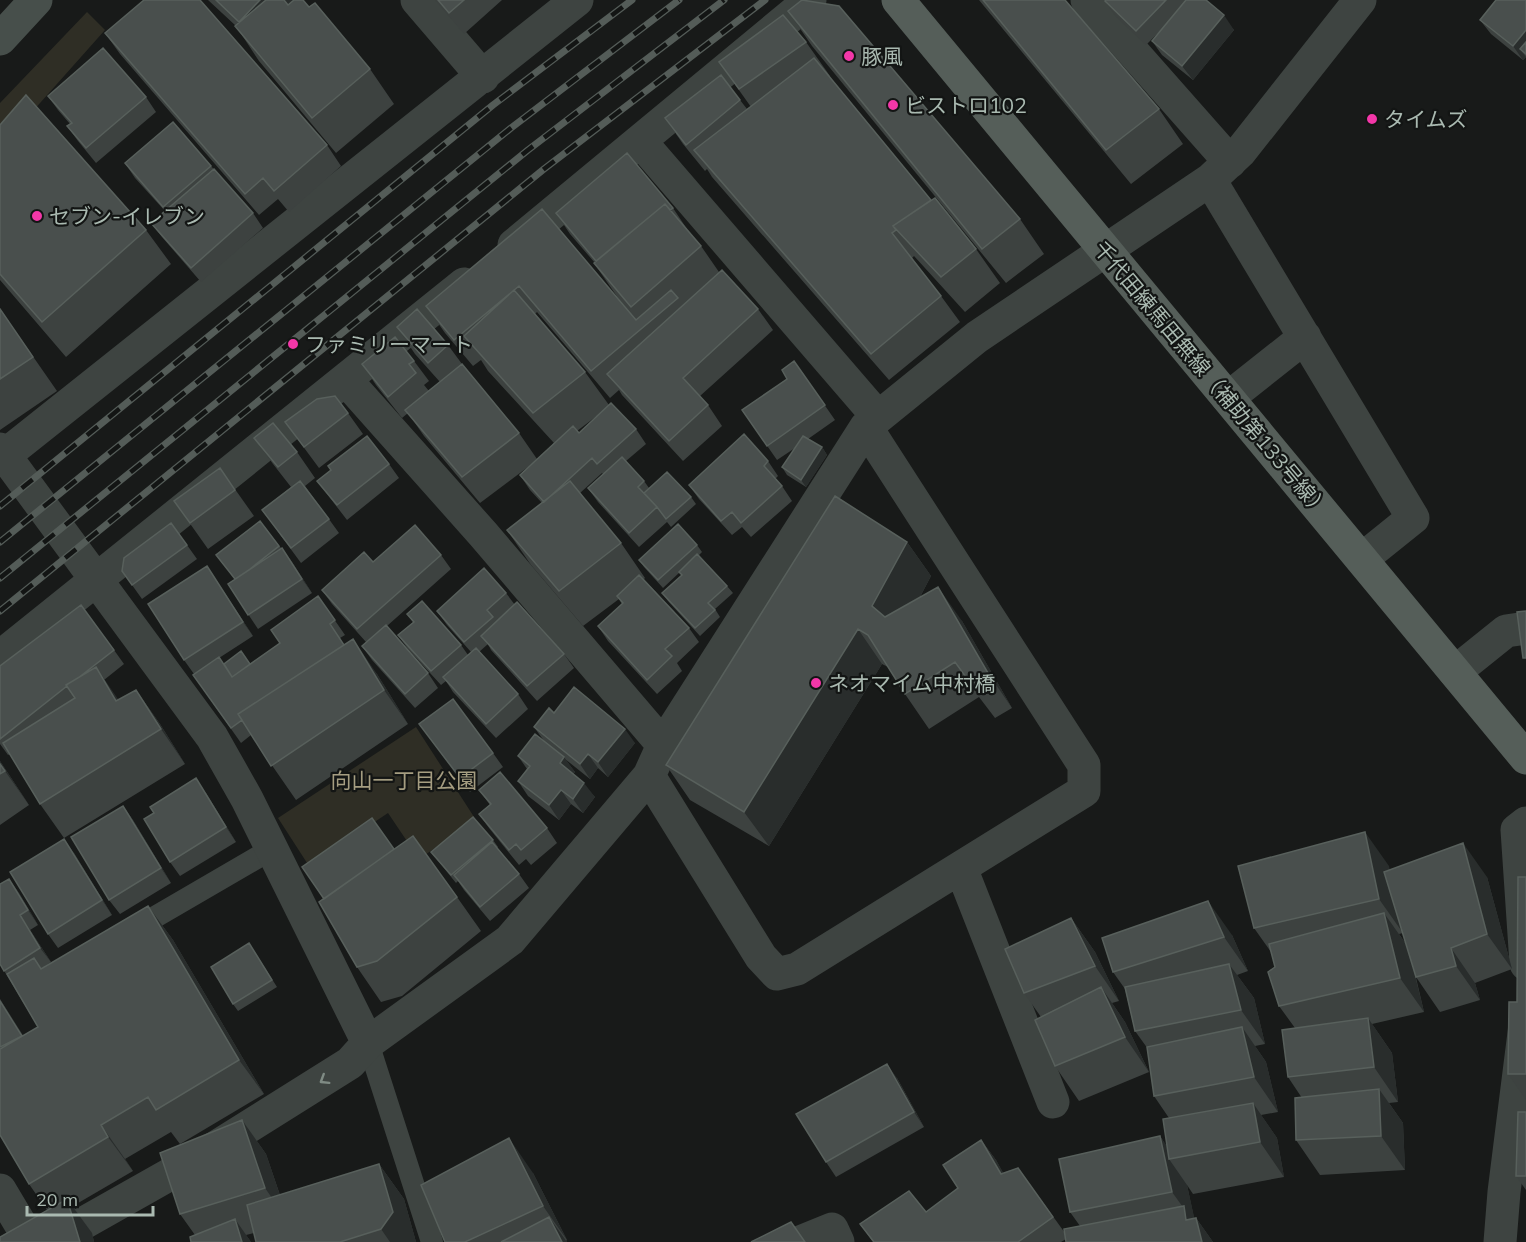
<svg xmlns="http://www.w3.org/2000/svg" width="1526" height="1242" font-family="Mulish,'Noto Sans JP',sans-serif">
  <style>
    .green { fill: #2f2e25 }
    .lines { fill: none; stroke-linecap: round; stroke-linejoin: round }
    .lane { stroke: #3e4441; stroke-width: 22 }
    .street { stroke: #3e4441; stroke-width: 33 }
    .secondary { stroke: #474f4b; stroke-width: 33 }
    .primary { stroke: #555e59; stroke-width: 33 }
    .rail-casing { stroke: #545c58; stroke-width: 7 }
    .rail { stroke: #131514; stroke-width: 4.5; stroke-dasharray: 14; stroke-linecap: butt }
    .wall { fill: #3d4240; fill-rule: evenodd }
    .shaded-wall { fill: #292d2c }
    .building { fill: #494f4d; stroke: #58605c; stroke-width: 1.5 }
    .oneway { stroke: #7f8b84 }
    .poi-dot { fill: #f337a8; stroke: #131514; stroke-width: 2 }
    .labels { text-anchor: middle; dominant-baseline: central; stroke-width: 4.5; stroke-linejoin: round; paint-order: stroke }
    .poi-label { font-size: 21px; fill: #aabab1; stroke: #131514; text-anchor: start }
    .street-label { font-size: 21px; fill: #aabab1; stroke: #131514 }
    .park-label { font-size: 21px; fill: #a59d81; stroke: #131514 }
  </style>
  <rect width="100%" height="100%" fill="#181a19"/>
  <path class="green" d="M87,12L105,30L0,148V103Z
    M416,727L476,820L419,859L388,813L309,866L278,818Z"/>
  <g class="lines">
    <path class="lane" d="M131,931L272,849
      M368,1043L432,1242"/>
    <path class="street" d="M417,0L483,77
      M1087,0L1230,162
      M641,142L878,417
      M1210,180L1413,518L1362,559
      M514,245L810,0
      M346,380L483,534L663,745
      M1228,398L1305,337
      M0,449L212,737L247,799L368,1043
      M0,459L577,0
      M0,657L464,284
      M1455,672L1506,631L1526,628
      M649,776L761,957L777,974L797,969L1084,791V765L866,427
      M1526,823L1517,830L1526,964
      M961,868L1053,1102
      M0,1190L31,1242
      M50,1242L197,1159L350,1063L368,1043L510,940L649,776L663,745L866,427L977,337L1210,180L1240,152L1360,0
      M800,1242L832,1229L838,1242
      M1500,1242L1504,1192L1526,1017"/>
    <path class="secondary" d="M0,39L36,0"/>
    <path class="primary" d="M898,0L1526,758"/>
    <g class="rail-casing">
      <path id="rail" d="M0,506L493,105L632,0
        M0,542L511,128L679,0
        M0,578L528,150L724,0
        M0,611L544,169L765,0"/>
    </g>
    <use href="#rail" class="rail"/>
  </g>
  <path class="wall" d="M208,0H294L309,7L370,69L394,104L336,153L259,61L236,26Z
    M435,0H502L464,34Z
    M979,0H1065L1159,109L1183,144L1131,184Z
    M1106,0H1206L1234,30L1193,80L1162,55L1152,41L1162,29L1146,45L1115,16L1105,1Z
    M1526,0V57L1523,60L1491,34L1480,20Z
    M788,11L1020,219L1044,254L1006,283L812,46Z
    M105,33L327,145L341,166L289,212L278,199L259,215L120,54Z
    M806,42L830,76L829,77L931,200L976,249L1000,283L965,312L914,256L912,258L941,296L960,322L889,380L712,177L707,169L705,171L683,144L665,118L740,100L747,109L751,107L719,62Z
    M48,96L146,97L156,112L96,163L78,141L67,126L70,124L58,110Z
    M0,125L146,230L171,264L66,357L0,280Z
    M125,163L211,166L253,213L263,228L201,282L162,237L151,223L165,211L135,178Z
    M673,208L687,229H686L701,246L719,272L758,309L773,330L700,396L708,405L722,426L683,461L622,395L619,390L610,398L537,312L535,314L585,372L609,405L636,429L646,444L626,461L644,481L649,488L691,497L696,504L671,527L667,522L639,547L598,502L588,488L603,474L602,473L580,493L621,543L645,578L644,579L689,628L699,642L677,663L682,671L657,694L608,641L598,626L622,604L619,599L583,626L531,565L507,530L542,503L530,490L520,475L532,464L480,503L424,436L408,413L402,418L376,385L362,364L414,361L429,381L424,385L429,391L440,382L415,354L397,327L448,345L462,364L519,433L537,459L554,443L488,371L481,360L473,366L445,333L426,306L542,209L636,320L618,298L594,263H595L570,234L556,213ZM602,412L579,433L577,431Z
    M0,309L57,391L0,430Z
    M794,361L835,420L808,439L822,447L827,455L806,487L787,475L782,467L795,448L777,460L742,410L787,379Z
    M348,413L363,434L319,468L285,422Z
    M254,438L297,452L315,478L305,486L339,533L301,563L262,510L291,487L273,464Z
    M768,461L778,476L775,479L782,486L792,501L751,537L742,527L732,535L699,499L689,485Z
    M389,464L399,478L347,520L317,481L331,470Z
    M220,468L254,516L208,549L174,501Z
    M260,521L292,562L312,593L258,629L228,584L235,579L216,555Z
    M907,542L931,576L920,597L962,621L1012,708L995,718L979,697L929,729L905,694L888,667L882,664L769,846L690,800L666,765Z
    M187,545L197,559L142,599L122,571Z
    M697,545L702,552L699,555L727,586L733,593L715,609L720,617L700,636L668,601L662,593L682,575L680,572L663,588L644,567L639,560Z
    M441,555L451,569L387,626L428,673L438,688L415,708L372,660L362,646L366,642L332,604L322,590L373,562Z
    M207,566L253,636L219,658L224,664H250L280,643L318,596L345,635L340,638L344,645L377,674L408,724L296,800L251,735L241,743L193,675L194,674L184,660Z
    M506,593L515,605L564,654L574,668L537,701L491,650L488,644L479,652L518,694L528,709L496,738L453,692L446,681L441,685L408,649L398,635L413,622L407,614L461,645L468,655L471,652L447,625L437,611Z
    M114,650L124,664L104,680L118,700L136,690L160,724L185,764L64,838L40,804L10,754L8,755L0,744V666Z
    M554,713L635,743L608,777L598,768L590,779L565,759L575,772L573,774L595,797L583,813L571,804L559,820L528,796L518,781L527,769L518,756L544,741L534,727Z
    M419,724L493,753L503,767L470,792Z
    M0,761L29,805L0,825Z
    M479,790L547,828L557,843L531,865L526,859L519,865L489,828L479,814L490,805Z
    M206,793L236,842L180,876L170,862L154,813Z
    M123,806L133,820L171,883L120,914L109,900Z
    M493,840L498,847L497,848L519,874L529,888L490,921L464,890L458,881L456,883L431,852Z
    M394,849L457,897L481,931L402,996L381,1002L357,967Z
    M74,853L112,915L58,948L48,934Z
    M1389,866V870L1487,877L1512,969L1475,983L1480,1000L1440,1012L1416,977L1414,969L1424,1012L1372,1024L1392,1053L1398,1102L1389,1103L1403,1123L1405,1170L1320,1175L1296,1140L1302,1098L1288,1077L1295,1028L1279,1006L1275,967L1271,952L1254,928ZM1403,933L1406,944L1399,934Z
    M1526,877V1100L1508,1074L1517,1002Z
    M9,879L19,893L38,925L30,930L51,962L41,969L148,906L173,940L264,1094L180,1144L171,1132L125,1159L133,1171L73,1206L92,1233L94,1242H0L47,1210L29,1184L0,1135V999L23,1036L38,1027L0,964Z
    M1071,918L1095,952L1119,1001L1112,1003L1125,1022L1149,1072L1079,1101L1055,1066L1041,1017L1024,993Z
    M1232,935L1248,971L1237,975L1254,998L1265,1044L1255,1046L1266,1062L1278,1112L1261,1115L1277,1138L1284,1177L1193,1194L1187,1185L1194,1218H1196L1213,1242H1066V1239L1061,1242H873L860,1224L926,1212L958,1188L981,1140L996,1160L1003,1173L1018,1168L1065,1233L1080,1226L1070,1212L1160,1136L1167,1147L1169,1118L1154,1096L1148,1049L1135,1031L1125,989L1113,972L1102,938Z
    M249,943L277,987L238,1011L233,1004Z
    M897,1078L924,1127L836,1177L826,1162Z
    M1526,1112V1190L1516,1176Z
    M242,1120L266,1154L280,1195L379,1164L404,1199L416,1242H256L254,1233L246,1235L251,1242H191L195,1235L180,1214Z
    M533,1173L567,1240L566,1241L567,1242H445Z"/>
  <path class="shaded-wall" d="M260,0H294L254,43L239,22Z
    M1224,15L1234,30L1193,80L1182,66Z
    M1526,30V54L1520,49L1526,57L1523,60L1513,46Z
    M822,447L827,455L806,487L801,480Z
    M907,542L931,576L897,640L872,606Z
    M282,548L292,562L312,593L302,579Z
    M207,566L217,581L253,636L243,622Z
    M938,587L962,621L1012,708L988,673Z
    M858,629L882,664L769,846L744,812Z
    M353,639L377,674L408,724L384,690Z
    M96,667L120,702L116,701Z
    M136,690L160,724L185,764L161,729Z
    M625,729L635,743L608,777L598,762Z
    M588,754L598,768L590,779L580,764Z
    M564,757L575,772L570,778L560,763Z
    M0,761L29,805L0,764Z
    M196,778L206,793L236,842L226,827Z
    M584,783L595,797L583,813L573,799Z
    M561,790L571,804L559,820L549,805Z
    M123,806L133,820L171,883L161,868Z
    M1365,832L1389,866L1403,933L1379,899Z
    M64,839L74,853L112,915L102,900Z
    M1463,843L1487,877L1512,969L1487,934Z
    M9,879L19,893L38,925L28,910Z
    M1208,901L1232,935L1248,971L1224,937Z
    M148,906L173,940L264,1094L239,1060Z
    M1384,913L1408,947L1424,1012L1400,978Z
    M20,915L30,930L51,962L40,948Z
    M1071,918L1095,952L1119,1001L1095,966Z
    M1451,948L1475,983L1480,1000L1456,966Z
    M1229,964L1254,998L1265,1044L1241,1010Z
    M1101,987L1125,1022L1149,1072L1125,1037Z
    M0,999L37,1057L22,1036L0,1001Z
    M1368,1018L1392,1053L1398,1102L1374,1067Z
    M1242,1027L1266,1062L1278,1112L1254,1077Z
    M887,1064L897,1078L924,1127L914,1112Z
    M1379,1089L1403,1123L1405,1170L1381,1136Z
    M1253,1103L1277,1138L1284,1177L1260,1142Z
    M242,1120L266,1154L289,1222L265,1188Z
    M101,1125L125,1159L133,1171L108,1137Z
    M1160,1136L1175,1158L1169,1159L1187,1185L1195,1221L1196,1218L1213,1242H1202L1186,1220L1185,1210L1172,1192Z
    M509,1138L533,1173L567,1240L543,1206Z
    M981,1140L996,1160L1016,1195L1001,1174Z
    M379,1164L404,1199L416,1242H390L381,1229Z
    M67,1199L92,1233L94,1242H80Z
    M549,1217L567,1242H562Z
    M235,1219L251,1242H242Z"/>
  <path class="building" d="M144,0H200L327,145L274,191L263,178L245,194L105,33Z
    M216,0H260L239,22Z
    M266,0H284L288,5L294,0H303L309,7L315,3L370,69L312,118L235,26Z
    M438,0H464L449,13Z
    M802,0L839,6L1020,219L982,249L788,11Z
    M983,0H1065L1159,109L1106,150Z
    M1106,0H1166L1136,31L1105,1Z
    M1186,0H1206L1224,15L1182,66L1152,41Z
    M1496,0H1526V30L1513,46L1480,20Z
    M783,15L806,42L739,89L719,62Z
    M1526,42V54L1520,49Z
    M103,48L146,97L86,148L67,126L72,123L48,96Z
    M814,58L931,200L893,226L896,230L892,233L941,296L871,354L694,150Z
    M721,75L740,100L686,145L665,118Z
    M26,95L146,230L42,322L0,274V125Z
    M173,122L211,166L163,207L125,163Z
    M627,153L673,208L670,210L665,204L596,261L556,213Z
    M214,169L253,213L191,268L151,223Z
    M935,198L976,249L941,277L893,226Z
    M665,204L701,246L631,307L594,263Z
    M542,209L636,320L671,290L678,298L591,371L519,286L454,340L426,306Z
    M722,270L758,309L683,378L708,405L669,441L607,374Z
    M514,290L585,372L533,413L464,336Z
    M0,309L33,357L0,379Z
    M417,309L448,345L428,363L397,327Z
    M395,337L414,361L409,364L416,373L388,397L362,364Z
    M794,361L825,405L767,446L742,410L787,379L782,370Z
    M462,364L519,433L462,477L405,410Z
    M335,396L348,413L304,447L285,422L317,399Z
    M611,403L636,429L597,464L592,458L544,502L520,475L573,426L579,433Z
    M273,423L297,452L278,467L254,438Z
    M744,434L768,461L764,466L782,486L741,523L732,512L721,521L689,485Z
    M367,436L389,464L337,505L317,481L331,470L328,466Z
    M803,436L822,447L801,480L782,467Z
    M622,457L644,481L638,487L657,507L629,533L588,488Z
    M220,468L235,490L190,523L174,501Z
    M667,472L691,497L666,519L657,507L644,493Z
    M300,481L329,519L291,548L262,510Z
    M570,481L621,543L559,591L507,530Z
    M835,496L907,542L872,606L885,617L938,587L988,673L971,684L955,662L905,694L868,635L858,629L744,812L666,765Z
    M260,521L279,546L250,569L235,579L216,555Z
    M171,523L187,545L132,585L122,571L124,558Z
    M678,524L697,545L658,580L639,560Z
    M415,525L441,555L357,629L322,590L364,552L373,562Z
    M282,548L302,579L248,615L228,584Z
    M697,554L727,586L708,603L715,610L695,628L662,593L682,575L679,572Z
    M207,566L243,622L184,660L148,604Z
    M484,568L506,593L487,610L493,617L464,642L437,611Z
    M639,575L689,628L665,649L672,656L647,680L598,626L623,603L617,596Z
    M318,596L335,620L330,624L344,645L238,714L242,720L231,728L193,675L219,657L232,677L280,643L271,630Z
    M422,601L461,645L431,671L398,635L414,622L407,614Z
    M517,602L564,654L527,686L481,636Z
    M81,605L114,650L78,678L66,685L67,686L0,739V666Z
    M1526,611V658H1523L1517,612Z
    M386,625L428,673L405,694L362,646Z
    M353,639L384,690L271,766L238,714Z
    M476,648L518,694L486,724L443,677Z
    M241,651L250,664L232,677L224,664Z
    M96,667L116,701L136,690L161,729L40,804L3,743L75,698L66,685Z
    M574,687L625,729L598,762L588,754L580,764L534,727L549,708L554,713Z
    M453,699L493,753L460,778L419,724Z
    M535,734L564,757L560,763L584,783L573,799L561,790L549,805L518,781L530,766L518,756Z
    M0,764L5,771L0,774Z
    M500,772L547,828L521,850L516,844L509,850L479,814L491,804L479,790Z
    M196,778L226,827L170,862L144,819L154,813L150,807Z
    M123,806L161,868L109,900L71,837Z
    M473,817L493,840L451,875L431,852Z
    M372,818L394,849L324,899L302,867Z
    M1365,832L1379,899L1254,928L1238,866Z
    M413,836L457,897L377,961L357,967L319,902Z
    M64,839L102,900L48,934L10,872Z
    M492,842L519,874L480,907L454,875Z
    M1463,843L1487,934L1451,948L1456,966L1416,977L1384,872Z
    M1518,877H1526V1074H1508L1509,1002H1517Z
    M9,879L28,910L20,915L40,948L4,971L0,964V884Z
    M1208,901L1224,937L1113,972L1102,938Z
    M148,906L239,1060L156,1110L148,1097L101,1125L108,1137L29,1184L0,1135V1049L38,1027L7,974L34,958L41,969Z
    M1384,913L1400,978L1279,1006L1268,972L1275,967L1269,944Z
    M1071,918L1095,966L1024,993L1005,949Z
    M249,943L272,980L233,1004L211,967Z
    M1229,964L1241,1010L1135,1031L1125,987Z
    M1101,987L1125,1037L1055,1066L1035,1020Z
    M0,1001L22,1036L0,1047Z
    M1368,1018L1374,1067L1288,1077L1282,1030Z
    M1242,1027L1254,1077L1154,1096L1147,1047Z
    M887,1064L914,1112L826,1162L796,1114Z
    M1379,1089L1381,1136L1296,1140L1295,1098Z
    M1253,1103L1260,1142L1169,1159L1163,1119Z
    M1518,1112H1526V1176H1516Z
    M242,1120L265,1188L180,1214L160,1153Z
    M1160,1136L1172,1192L1070,1212L1059,1159Z
    M509,1138L543,1206L465,1242H445L421,1185Z
    M981,1140L1001,1174L1018,1168L1053,1217L1018,1242H874L860,1224L909,1191L926,1212L958,1188L943,1165Z
    M379,1164L393,1212L381,1229L340,1242H256L247,1205Z
    M67,1199L80,1242H0V1237Z
    M1184,1206L1186,1220L1196,1218L1202,1242H1066L1064,1229Z
    M549,1217L562,1242H501Z
    M235,1219L242,1242H191L190,1237Z
    M791,1222L805,1242H751Z"/>
  <defs><path id="oneway-chevron" d="M-2-3.5L2.5 0L-2 3.5" fill="none" stroke-width="1.6" stroke-linecap="round" stroke-linejoin="round" transform="scale(1.5)"/></defs>
  <use class="oneway" href="#oneway-chevron" transform="translate(324 1080) rotate(148)"/>
  <g class="poi-dot">
    <circle cx="849" cy="56" r="6"/>
    <circle cx="893" cy="105" r="6"/>
    <circle cx="1372" cy="119" r="6"/>
    <circle cx="37" cy="216" r="6"/>
    <circle cx="293" cy="344" r="6"/>
    <circle cx="816" cy="683" r="6"/>
  </g>
  <g class="labels">
    <g class="poi-label">
      <text x="861" y="56">豚風</text>
      <text x="905" y="105">ビストロ102</text>
      <text x="1384" y="119">タイムズ</text>
      <text x="49" y="216">セブン-イレブン</text>
      <text x="305" y="344">ファミリーマート</text>
      <text x="828" y="683">ネオマイム中村橋</text>
    </g>
    <g class="street-label">
      <text transform="translate(1212 379) rotate(50)">千代田練馬田無線（補助第133号線）</text>
    </g>
    <g class="park-label">
      <text x="404" y="780">向山一丁目公園</text>
    </g>
  </g>
  <path d="M27 1206v9h126v-9" fill="none" stroke="#aabab1" stroke-width="3"/>
  <text x="36" y="1206" font-size="18" fill="#aabab1" stroke="#131514" stroke-width="4.5" paint-order="stroke">20 m</text>
</svg>
